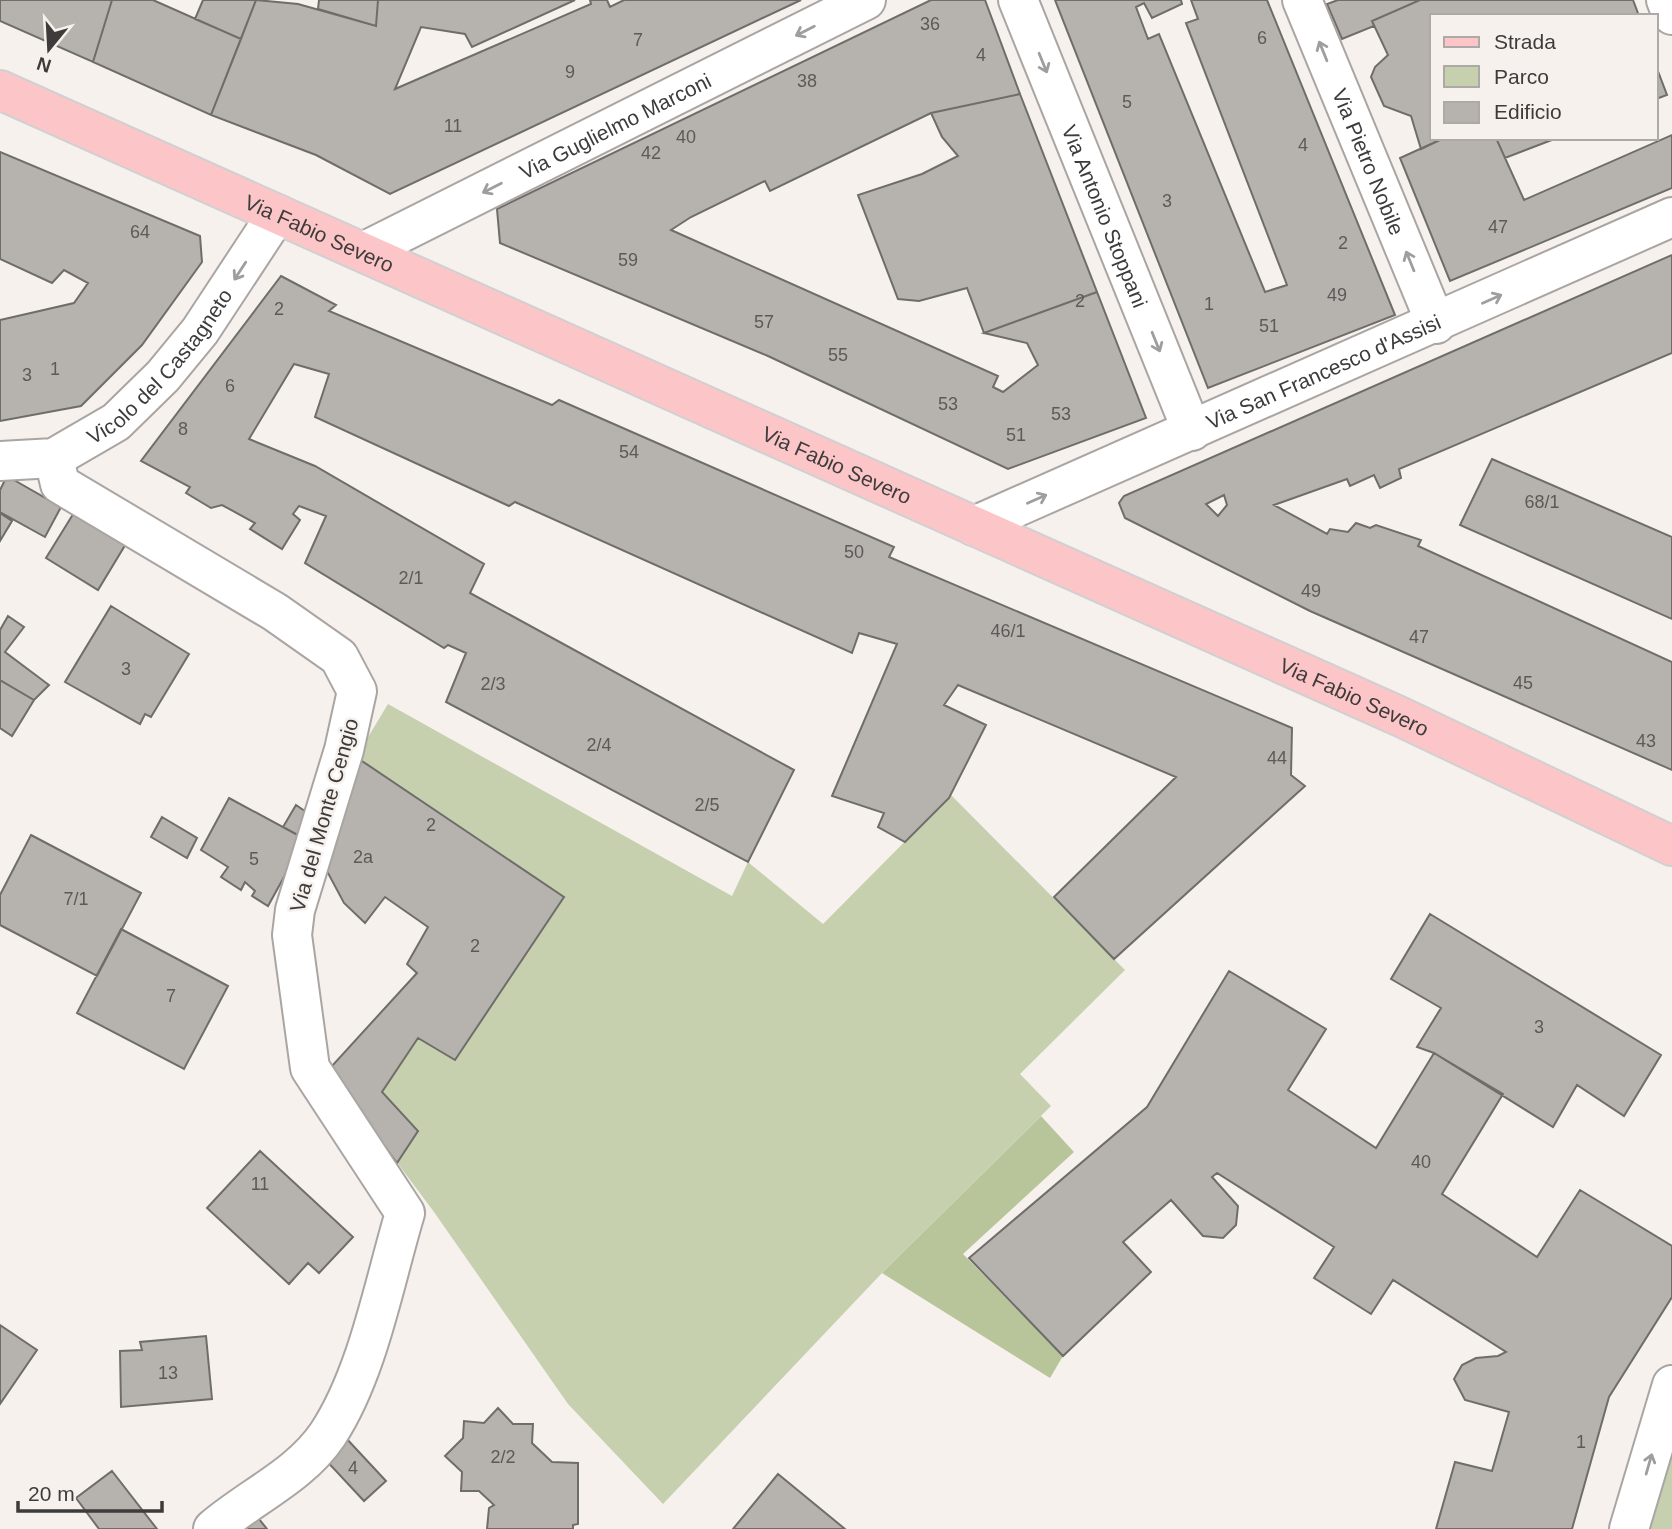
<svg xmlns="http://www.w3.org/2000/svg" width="1672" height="1529" font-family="Arial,sans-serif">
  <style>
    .green { fill: #c6d0af }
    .forest { fill: #b8c59a }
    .building { fill: #b6b3ae; stroke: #6f6d69; stroke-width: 2; fill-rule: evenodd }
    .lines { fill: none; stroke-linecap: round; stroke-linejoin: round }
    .street-casing { stroke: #aaa5a2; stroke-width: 42 }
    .primary-casing { stroke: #d1d0d0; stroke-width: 42 }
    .street { stroke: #fff; stroke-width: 38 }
    .primary { stroke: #fcc6c9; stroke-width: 38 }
    .oneway { stroke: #9e9e9d }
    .labels { text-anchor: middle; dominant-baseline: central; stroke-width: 5; stroke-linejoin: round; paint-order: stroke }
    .number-label { font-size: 18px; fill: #5c5a58 }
    .street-label { font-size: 21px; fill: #3e3c3b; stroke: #f7f1ee }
  </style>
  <rect width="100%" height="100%" fill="#f7f1ee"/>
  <path class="green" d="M388,704L732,896L748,862L823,924L951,795L1125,970L1020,1074L1051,1106L882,1273L663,1504L568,1404L434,1212L363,1117L331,1067L416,974L407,964L428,927L385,897L365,923L344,903L356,757Z
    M1672,1449V1529H1646Z"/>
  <path class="forest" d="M1041,1116L1074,1152L963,1254L1063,1356L1050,1378L882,1273Z"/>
  <path class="building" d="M0,0H112L93,62L0,21Z
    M112,0H153L241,39L211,115L93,62Z
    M203,0H256L241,39L195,19Z
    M256,0L298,4L376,26L378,0H575L472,47L465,34L421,27L395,89L591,4L590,0H607L610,7L624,0H801L390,194L316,155L211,115Z
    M319,0H378L376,26L318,9Z
    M931,0H985L1020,94L931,113L770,191L765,181L691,217L671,230L998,376L993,387L1003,392L1038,365L1027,343L984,333L1097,292L1146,418L1008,469L768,356L500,243L497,209Z
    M1055,0H1181L1182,4L1152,18L1144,3L1136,7L1148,39L1159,34L1265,292L1287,285L1186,23L1198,19L1191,0H1267L1395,315L1208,388Z
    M1338,0H1420L1372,21L1374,26L1342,39L1327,4Z
    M1420,0H1633L1639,16H1432V138H1444L1421,149L1411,116L1384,106L1371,77L1375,67L1388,55L1372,21Z
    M1656,66L1667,95L1656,99Z
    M1020,94L1097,292L984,333L967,288L919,301L898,299L858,195L922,174L958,156L942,137L931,113Z
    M1672,135V188L1450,281L1400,158L1444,138H1496L1524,200Z
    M1496,138H1557L1505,158Z
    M0,152L200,236L202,262L142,345L81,406L0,421V320L74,303L88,283L64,270L52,283L0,259Z
    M1672,255V353L1399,469L1401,478L1380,488L1374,475L1350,486L1347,479L1274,505L1327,534L1330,529L1348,532L1356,523L1370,528L1376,525L1421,540L1418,546L1672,662V770L1310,611L1125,518L1119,503L1124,496ZM1224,495L1227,505L1218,516L1206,504Z
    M281,276L336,305L329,311L552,405L559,400L894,547L889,557L1292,728L1291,775L1305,786L1114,959L1054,897L1176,777L958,685L944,705L986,725L949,798L905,842L878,827L884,813L832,796L897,644L859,633L852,653L515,502L509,506L315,417L329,374L294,364L249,439L315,466L484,564L470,593L794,770L748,862L446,702L466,653L448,645L444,648L305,563L326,516L299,506L293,514L300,520L282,549L250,529L255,523L222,505L211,508L186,493L190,487L141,461Z
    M1492,459L1672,537V619L1460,525Z
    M7,476L61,507L45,537L0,512V490Z
    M75,511L127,542L98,590L46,558Z
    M0,513L12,521L0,541Z
    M111,606L189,654L151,717L145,714L140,724L65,682Z
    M8,616L24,627L5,652L49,685L34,700L0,680V630Z
    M0,680L34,700L12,736L0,728Z
    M356,757L564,897L455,1060L418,1038L382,1092L418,1131L397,1163L363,1117L331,1067L417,973L407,964L428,927L385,897L365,923L344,903L321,860Z
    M229,798L305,839L268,906L252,896L255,891L245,882L241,890L221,877L228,867L201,850Z
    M296,805L312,816L305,839L283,827Z
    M162,817L197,838L187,858L151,837Z
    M31,835L141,893L97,976L0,925V895Z
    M1430,914L1661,1055L1624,1116L1577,1085L1553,1127L1434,1053L1417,1047L1441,1008L1391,979Z
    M121,929L228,986L184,1069L77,1013Z
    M1229,971L1326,1029L1288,1090L1376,1148L1434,1053L1503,1094L1442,1194L1537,1257L1580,1190L1672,1246V1297L1609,1397L1572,1529H1436L1455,1462L1492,1471L1509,1412L1465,1400L1454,1379L1462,1365L1476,1358L1498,1356L1506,1352L1393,1280L1371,1314L1314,1278L1334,1247L1217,1173L1212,1177L1238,1206L1236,1225L1223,1238L1203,1236L1171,1200L1123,1242L1151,1272L1063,1356L969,1258L1147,1107Z
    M260,1151L353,1237L319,1273L308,1263L289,1284L207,1208Z
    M0,1325L37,1350L0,1404Z
    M206,1336L212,1399L121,1407L120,1351L142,1350L140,1342Z
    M498,1408L513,1424H533L532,1443L552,1462L578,1463V1524L573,1525V1529H487L489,1508L494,1505L479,1491H461L462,1472L445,1456L463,1438L464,1421L484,1423Z
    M345,1437L386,1481L364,1501L321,1455Z
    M112,1471L157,1529H99L76,1498Z
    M778,1474L845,1529H733Z
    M251,1509L267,1529H227Z"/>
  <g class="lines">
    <g class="street-casing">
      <g id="street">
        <path id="s1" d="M1018,0L1192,431"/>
        <path id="s2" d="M1302,0L1436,324"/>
        <path d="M1666,0L1672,15"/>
        <path id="s3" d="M363,252L866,0"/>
        <path d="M54,458L60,484L275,612L339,657L357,691L344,750L295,910L292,935L310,1068L405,1213C384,1283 368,1373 328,1434C300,1476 250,1497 213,1529"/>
        <path id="s4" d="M0,461L54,458L116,422L163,376L200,331L277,214"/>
        <path id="s5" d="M974,526L1672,217"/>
        <path d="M1629,1529L1672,1385"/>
      </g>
    </g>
    <g class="primary-casing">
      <g id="primary">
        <path id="s6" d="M0,90L1401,717L1672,846"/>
      </g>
    </g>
    <use href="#street" class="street"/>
    <use href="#primary" class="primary"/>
  </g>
  <defs><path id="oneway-shaft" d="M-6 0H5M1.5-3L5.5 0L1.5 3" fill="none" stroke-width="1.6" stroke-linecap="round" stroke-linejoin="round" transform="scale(1.75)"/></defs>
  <g class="oneway">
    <use href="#oneway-shaft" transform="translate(805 31) rotate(153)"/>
    <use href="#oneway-shaft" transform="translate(1323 51) rotate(-112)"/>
    <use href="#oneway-shaft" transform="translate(1043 63) rotate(68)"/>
    <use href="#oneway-shaft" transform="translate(492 188) rotate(153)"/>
    <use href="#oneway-shaft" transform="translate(1410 261) rotate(-112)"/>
    <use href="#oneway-shaft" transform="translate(240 271) rotate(123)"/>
    <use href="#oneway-shaft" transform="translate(1492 299) rotate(-24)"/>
    <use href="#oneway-shaft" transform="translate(1156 342) rotate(68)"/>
    <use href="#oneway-shaft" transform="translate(1037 499) rotate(-24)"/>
    <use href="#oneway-shaft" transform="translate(1649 1464) rotate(-74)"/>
  </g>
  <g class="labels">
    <g class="number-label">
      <text x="930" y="24">36</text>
      <text x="1262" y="38">6</text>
      <text x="638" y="40">7</text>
      <text x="981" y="55">4</text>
      <text x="570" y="72">9</text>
      <text x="807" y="81">38</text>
      <text x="1127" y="102">5</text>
      <text x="453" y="126">11</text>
      <text x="686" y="137">40</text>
      <text x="1303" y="145">4</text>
      <text x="651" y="153">42</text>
      <text x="1167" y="201">3</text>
      <text x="1498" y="227">47</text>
      <text x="140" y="232">64</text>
      <text x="1343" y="243">2</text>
      <text x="628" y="260">59</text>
      <text x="1337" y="295">49</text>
      <text x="1080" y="301">2</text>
      <text x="1209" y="304">1</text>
      <text x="279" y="309">2</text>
      <text x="764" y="322">57</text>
      <text x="1269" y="326">51</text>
      <text x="838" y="355">55</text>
      <text x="55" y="369">1</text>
      <text x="27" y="375">3</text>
      <text x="230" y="386">6</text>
      <text x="948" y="404">53</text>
      <text x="1061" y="414">53</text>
      <text x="183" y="429">8</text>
      <text x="1016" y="435">51</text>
      <text x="629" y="452">54</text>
      <text x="1542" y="502">68/1</text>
      <text x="854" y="552">50</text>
      <text x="411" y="578">2/1</text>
      <text x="1311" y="591">49</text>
      <text x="1008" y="631">46/1</text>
      <text x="1419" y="637">47</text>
      <text x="126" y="669">3</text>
      <text x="1523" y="683">45</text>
      <text x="493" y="684">2/3</text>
      <text x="1646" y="741">43</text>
      <text x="599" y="745">2/4</text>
      <text x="1277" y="758">44</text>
      <text x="707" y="805">2/5</text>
      <text x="431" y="825">2</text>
      <text x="363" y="857">2a</text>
      <text x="254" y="859">5</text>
      <text x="76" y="899">7/1</text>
      <text x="475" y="946">2</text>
      <text x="171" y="996">7</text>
      <text x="1539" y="1027">3</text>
      <text x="1421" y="1162">40</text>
      <text x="260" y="1184">11</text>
      <text x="168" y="1373">13</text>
      <text x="1581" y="1442">1</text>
      <text x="503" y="1457">2/2</text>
      <text x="353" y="1468">4</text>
    </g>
    <g class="street-label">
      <text stroke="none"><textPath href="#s3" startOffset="282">Via Guglielmo Marconi</textPath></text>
      <text stroke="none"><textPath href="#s2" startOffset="175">Via Pietro Nobile</textPath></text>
      <text stroke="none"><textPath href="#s1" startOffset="233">Via Antonio Stoppani</textPath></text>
      <text stroke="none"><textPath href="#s6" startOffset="350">Via Fabio Severo</textPath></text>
      <text stroke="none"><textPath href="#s4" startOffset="196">Vicolo del Castagneto</textPath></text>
      <text stroke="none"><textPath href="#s5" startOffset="382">Via San Francesco d'Assisi</textPath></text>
      <text stroke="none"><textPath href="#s6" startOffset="917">Via Fabio Severo</textPath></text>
      <text stroke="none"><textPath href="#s6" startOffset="1484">Via Fabio Severo</textPath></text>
      <text transform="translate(324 815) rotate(-74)">Via del Monte Cengio</text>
    </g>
  </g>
  <rect x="1430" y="14" width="228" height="126" fill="#f7f1ee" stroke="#ada9a6" stroke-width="2"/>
  <rect x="1444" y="37" width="35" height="10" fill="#fcc6c9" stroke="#ada9a6" stroke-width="2"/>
  <text x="1494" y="49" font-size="21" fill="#3e3c3b">Strada</text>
  <rect x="1444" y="66" width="35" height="21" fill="#c6d0af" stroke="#ada9a6" stroke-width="2"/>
  <text x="1494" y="84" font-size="21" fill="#3e3c3b">Parco</text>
  <rect x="1444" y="102" width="35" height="21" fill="#b6b3ae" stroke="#ada9a6" stroke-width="2"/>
  <text x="1494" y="119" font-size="21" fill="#3e3c3b">Edificio</text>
  <g transform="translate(49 49) rotate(198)" stroke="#f7f1ee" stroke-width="5" paint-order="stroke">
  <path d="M0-5L12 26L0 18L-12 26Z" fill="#3e3c3b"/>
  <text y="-10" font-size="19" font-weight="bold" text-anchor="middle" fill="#3e3c3b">N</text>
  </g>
  <path d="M18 1501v10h144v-10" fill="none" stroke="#3e3c3b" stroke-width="3.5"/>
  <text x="28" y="1501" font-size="21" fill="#3e3c3b" stroke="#f7f1ee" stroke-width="5" paint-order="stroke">20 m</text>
</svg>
